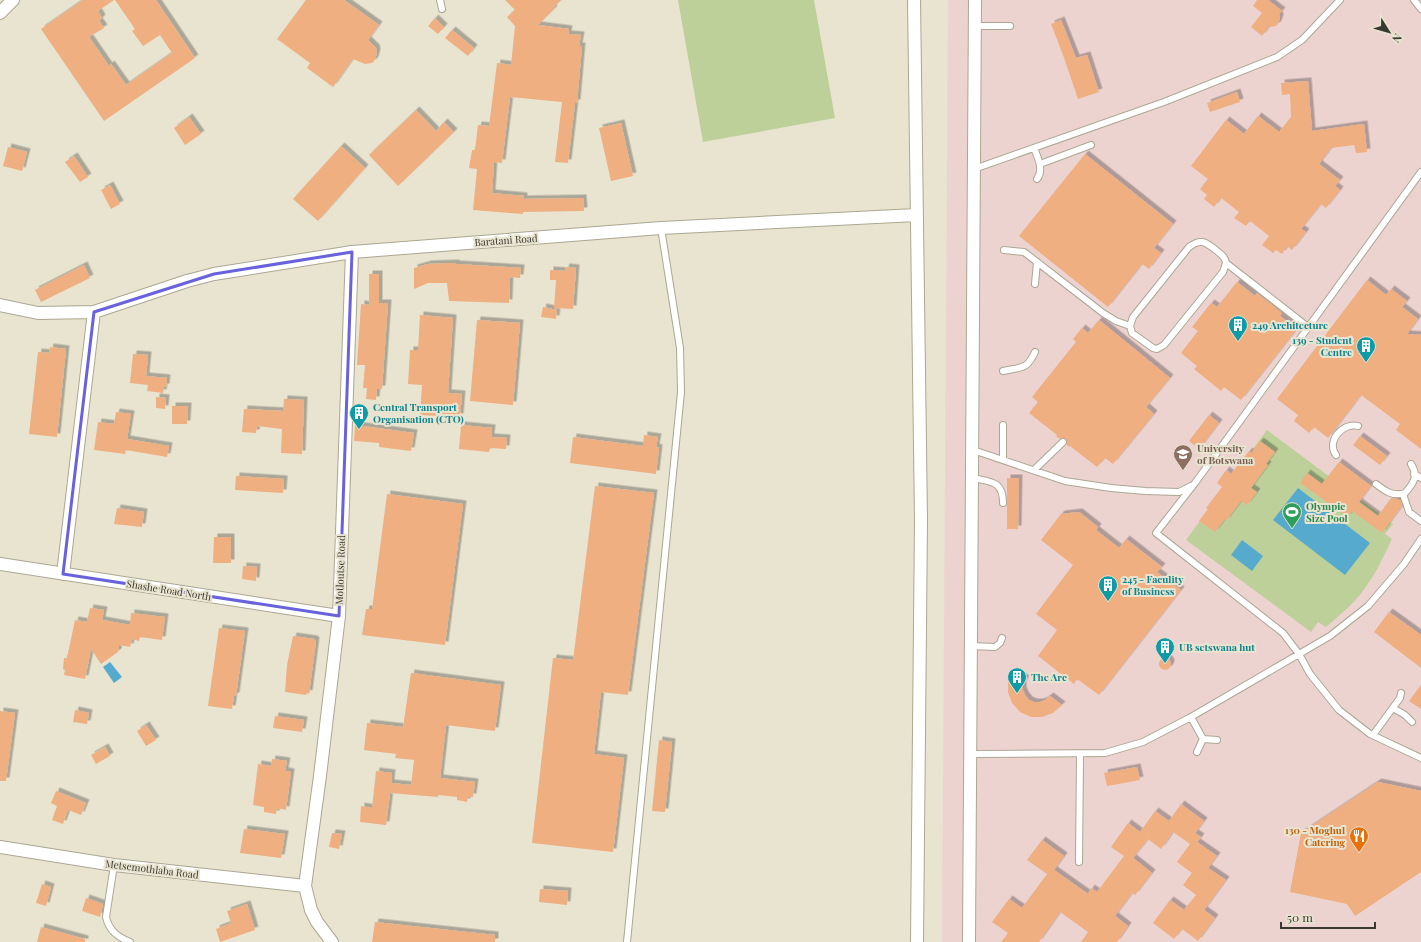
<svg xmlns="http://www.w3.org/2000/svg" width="1421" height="942" font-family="'Playfair Display',serif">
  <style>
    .education { fill: #edd3d0 }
    .green { fill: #bed09a }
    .water { fill: #55aacd }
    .building { fill: #efaf81; filter: url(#shadow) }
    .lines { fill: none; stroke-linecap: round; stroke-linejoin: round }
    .lane-casing { stroke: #aba793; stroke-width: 8 }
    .street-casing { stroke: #aba793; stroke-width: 14 }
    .lane { stroke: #fff; stroke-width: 6 }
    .street { stroke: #fff; stroke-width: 12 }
    .marked { fill: none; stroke: #6a62dc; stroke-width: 3; stroke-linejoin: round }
    .labels { text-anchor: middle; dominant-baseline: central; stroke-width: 4; stroke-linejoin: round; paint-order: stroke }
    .street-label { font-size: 10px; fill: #393830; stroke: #e8e4d0 }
    .culture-label { font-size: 10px; font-weight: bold; fill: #0d838f; stroke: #e8e4d0; text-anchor: start }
    .education-label { font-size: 10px; font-weight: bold; fill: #785e54; stroke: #e8e4d0; text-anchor: start }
    .leisure-label { font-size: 10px; font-weight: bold; fill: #27864d; stroke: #e8e4d0; text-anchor: start }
    .food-label { font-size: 10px; font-weight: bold; fill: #c56008; stroke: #e8e4d0; text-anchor: end }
  </style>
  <defs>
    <filter id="shadow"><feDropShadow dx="3.5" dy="-3.5" stdDeviation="0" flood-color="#0004"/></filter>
  </defs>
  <rect width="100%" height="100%" fill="#e8e4d0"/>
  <path class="education" d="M948,0H1421V942H942Z"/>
  <path class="green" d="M678,0H814L835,118L703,142Z
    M1267,430L1393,524L1385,534L1392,539C1384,556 1376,573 1365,588C1355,603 1340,615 1326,627L1318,622L1311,632L1186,540Z"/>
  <path class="water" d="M1298,488L1370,543L1345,575L1273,520Z
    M1242,540L1263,556L1252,571L1231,555Z
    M110,662L122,677L114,683L103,667Z"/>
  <path class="building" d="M83,0H114L98,11L102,18L99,21L104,28L89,37L109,66L111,64L126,85L172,53L160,35L143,46L132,31L135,29L115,0H156L195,58L104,121L41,29Z
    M306,0H344L379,25L368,40L376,48L377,52L375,60L372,63L365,64L353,59L333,87L307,68L310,63L277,39Z
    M505,0H561L553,8L554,9L538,25L569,29L568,34L581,35L579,46H582L577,103H575L568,163L555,162L562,102L510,97L502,163L494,162L492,193L524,196V199L583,198L584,211L523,212V214L473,210L477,169L469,168L472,150H475L478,125L489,126L497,63L511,65L515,26L507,17L515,10Z
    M1257,0H1268L1282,11L1279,14L1280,18L1278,24L1276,26L1269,27L1262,36L1251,27L1262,13L1253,6Z
    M435,18L444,27L438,34L428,26Z
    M1061,20L1076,58L1087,55L1099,92L1078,99L1063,55L1051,24Z
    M452,30L474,48L468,56L445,38Z
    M1308,81L1312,131L1364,124L1367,152L1356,153L1354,145L1331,148L1319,164L1340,180L1335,186L1340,190L1326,208L1321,204L1301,229L1306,232L1292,250L1287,246L1282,254L1276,250L1273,253L1262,245L1269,236L1250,221L1246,226L1234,218L1239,212L1221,198L1214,207L1204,199L1207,195L1200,189L1208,179L1191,166L1226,120L1244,134L1258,116L1279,132L1291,117L1290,94L1282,95L1281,83Z
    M1237,92L1240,102L1210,112L1207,103Z
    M416,110L436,131L444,122L454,132L398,186L369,155Z
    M189,117L201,134L185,145L174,128Z
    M621,123L633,176L611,181L599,128Z
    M341,146L365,168L318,221L293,199Z
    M8,147L27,152L22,171L3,166Z
    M1085,154L1173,224L1154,248L1161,253L1149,269L1142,264L1108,307L1019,236Z
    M74,156L88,177L80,182L65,162Z
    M110,185L120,204L111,209L101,190Z
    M456,263V264L521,268L520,278L510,277L509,303L449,301L447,283H428L414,289V268L428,264Z
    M84,265L90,278L41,302L35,290Z
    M566,267L576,268L573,309L554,308L556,280H550V270L565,271Z
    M369,274H379V303H388L382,389H377L376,400L366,399L367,388H363L365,365H357L361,304L369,305Z
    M1367,280L1386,295L1391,289L1407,301L1402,307L1418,319L1407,334L1421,335V449L1396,430L1400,424L1361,395L1328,438L1314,427L1309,433L1294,421L1298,415L1277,399Z
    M1237,282L1255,296L1257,293L1282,313L1280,316L1297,329L1241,400L1224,387L1221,391L1194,369L1197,366L1181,353L1198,331L1192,327L1211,303L1217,307Z
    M543,307L557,310L556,319L541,317Z
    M420,315L453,318L448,393L462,394L460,417L420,415L422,385L408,384L410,350H418Z
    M477,320L520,323L513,405L470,401Z
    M1099,320L1170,378L1146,407L1154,414L1113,464L1105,458L1097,467L1070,446L1069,447L1067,445V441L1066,439L1062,438L1060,439L1056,436L1057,435L1029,413L1038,402L1032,397L1076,342L1073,339L1082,328L1088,333Z
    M50,347L66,349L57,437L29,434L38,352L49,353Z
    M133,354L148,355L146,376L167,378L166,387H164L163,393L147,391L148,385L130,383Z
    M156,397L166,398L165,409L156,408Z
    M284,399L304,400L302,454L281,453L282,429L257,426L256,433L242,432L244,409L283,411Z
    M172,406H188L187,424H172Z
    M116,412L131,414L127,439L169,446L167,457L126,450L125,454L94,450L98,422L114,424Z
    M1209,415L1219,423L1199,449L1189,441Z
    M355,425L414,433L411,451L379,447V443L354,441Z
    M461,425L492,428L491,437L507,438L506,449L490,448L489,452L459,449Z
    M644,435L658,437L656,447L659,448L656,474L570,463L573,437L643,446Z
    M1360,436L1387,456L1380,465L1353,445Z
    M1260,441L1275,452L1266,464L1268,465L1251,488L1257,492L1247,505L1241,501L1226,521L1225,519L1215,532L1199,521L1208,509L1206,508L1222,487L1217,483L1226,470L1231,474L1249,451L1251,453Z
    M1339,462L1371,486L1359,502L1378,516L1391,498L1397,499L1401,501L1402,506L1382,533L1352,511L1348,517L1300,483L1307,473L1322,484Z
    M236,476L284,479L283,493L235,490Z
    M1007,478H1019L1018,529H1007Z
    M595,486L654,493L628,695L601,692L594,754L624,758L613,852L532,843L553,658L573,660Z
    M387,494L463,504L445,645L362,635L366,609H372Z
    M117,508L144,512L142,527L114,524Z
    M1079,512L1098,527L1096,530L1119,548L1126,539L1162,567L1157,572L1181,590L1099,695L1077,679L1074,684L1038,656L1057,630L1036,614L1073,565L1041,540L1061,514Z
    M214,537H231V563H213Z
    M243,566L257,567L256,581L242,579Z
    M90,608L104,610L102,620L130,625L131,613L165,617L162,640L140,637L139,641L132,639L130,647L119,645L118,652L101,664L91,649L85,679L64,675L65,670L63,669L64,658H67L75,620L87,622Z
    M1389,612L1421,635V668L1374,632Z
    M219,628L245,631L236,696H234L232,709L208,706Z
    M293,636L314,639L316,641L309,694L307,693L306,695L285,692L287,665Z
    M1159 664a6 6 0 1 1 12 0a6 6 0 1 1-12 0Z
    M1013,670L1026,679L1023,684V690L1025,695L1029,700L1034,702H1040L1045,700L1050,696L1062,705L1053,713L1042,717H1031L1020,712L1012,703L1008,692V681Z
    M411,673L501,685L495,731L446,725L440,778L475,782L473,797H468L467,802L457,800V797L438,795V797L390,793L386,825L360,822L361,806L372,808L376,771L392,773L391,783L411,785L414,760L395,758L396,754L364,750L367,723L403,727Z
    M1421,685V709L1409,701Z
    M75,710L89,713L87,724L73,722Z
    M0,711L15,713L6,781H0Z
    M275,716L304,720L302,732L273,728Z
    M146,725L156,740L146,746L137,731Z
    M659,740L672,742L665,812L652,811Z
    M105,747L110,756L96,764L91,755Z
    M272,759L287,761L285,771L291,772L286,810L277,808L276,814L264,812V807L253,805L258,764L271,766Z
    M1137,767L1140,780L1107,786L1104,773Z
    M1378,782L1421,791V872L1355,916L1347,904L1290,892L1301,833Z
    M56,791L86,803L81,815L68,810L63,824L52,820L57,806L51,803Z
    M1181,804L1204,821L1195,833L1201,837L1197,842L1217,856L1208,868L1226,880L1204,910L1215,918L1198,941L1182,929L1174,939L1153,923L1170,900L1184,910L1196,895L1183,885L1192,873L1177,862L1190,844L1173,832L1161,849L1148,839L1133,858L1152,873L1135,895L1132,893L1115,916L1128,926L1117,942H1081L1088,932L1060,912L1039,942H1001L1008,933L992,922L1009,899L1022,908L1047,874L1027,860L1042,840L1064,856L1054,870L1088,894L1091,888L1097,892L1124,856L1111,847L1128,823L1140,832L1155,811L1169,821Z
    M244,829L285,834L281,858L240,853Z
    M332,833L342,834L339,849L329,847Z
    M42,884L51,887L46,906L36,903Z
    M540,889L568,891L567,905L539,902Z
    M86,898L103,904L100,917L82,911Z
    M247,904L255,930L220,942L216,929L231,923L227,911Z
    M375,922L495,935V942H372Z
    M41,927L85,939V942H37Z"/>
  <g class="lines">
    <g class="lane-casing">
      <path id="lane" d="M440,0L442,9
        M1414,0L1421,9
        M975,26H1010
        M1034,148C1038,158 1044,170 1037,179
        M1040,164L1091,145
        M974,169L1164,102L1277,57L1302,40L1340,0
        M1421,172L1195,483L1156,533L1283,633L1299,654L1310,674L1339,710L1370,734L1421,758
        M1004,250L1024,252L1103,313L1116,321L1130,326
        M1226,263L1223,272L1164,345L1157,349L1153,348L1132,333L1130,326L1133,317L1189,247C1201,238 1206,242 1217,251C1222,255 1225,257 1226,263L1308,327
        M1035,284L1037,262
        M1003,371C1021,367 1027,370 1035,352
        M1003,425V460
        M973,450L1065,481L1111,488L1145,491L1179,492L1191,486
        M1336,455C1326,441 1343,422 1358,426
        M1034,470L1063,442
        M1414,474L1421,478
        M973,478C990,482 1003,480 1003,503
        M1376,484C1385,491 1393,497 1405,493C1413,484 1419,476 1411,464
        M1403,494L1409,512L1421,521
        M971,646L995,647L1000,643L1002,638
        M1393,708L1405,715L1412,722
        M1191,717L1203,739
        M1373,735L1400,698L1401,693
        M1197,752L1203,739L1217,740
        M971,754L1105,753L1143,742L1191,717L1330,636L1368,606L1404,564L1421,539
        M1079,862L1080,754
        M114,865L106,917C109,931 118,937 130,942
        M627,942L681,392L680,348L661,228"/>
    </g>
    <g class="street-casing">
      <path id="street" d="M914,0L921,520L917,942
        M0,13L13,0
        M0,305L38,313L94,312L187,281L214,274L352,252L661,228L916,215
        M0,564L339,616
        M63,574L94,312
        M0,847L114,865L305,886
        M332,942L317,922L311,910L305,886L320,776L339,616L352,252
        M969,942L975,0"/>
    </g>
    <use href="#lane" class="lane"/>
    <use href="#street" class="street"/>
  </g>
  <path class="marked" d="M352,252L339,616L63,574L94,312L214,274Z"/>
  <defs>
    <g id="building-pin" transform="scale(1)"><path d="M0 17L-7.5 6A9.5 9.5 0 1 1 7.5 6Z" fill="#0f9aa8" stroke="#e8e4d0"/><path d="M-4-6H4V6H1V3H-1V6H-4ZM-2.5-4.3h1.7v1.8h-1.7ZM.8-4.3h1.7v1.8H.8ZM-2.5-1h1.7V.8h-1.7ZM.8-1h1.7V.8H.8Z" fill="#fff"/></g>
    <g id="university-pin" transform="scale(1)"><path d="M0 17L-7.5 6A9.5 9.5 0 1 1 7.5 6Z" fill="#8d6e63" stroke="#e8e4d0"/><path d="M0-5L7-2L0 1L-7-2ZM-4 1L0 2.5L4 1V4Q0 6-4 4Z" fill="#fff"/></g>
    <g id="stadium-pin" transform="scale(1)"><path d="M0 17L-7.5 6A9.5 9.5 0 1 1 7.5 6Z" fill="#2e9e5b" stroke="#e8e4d0"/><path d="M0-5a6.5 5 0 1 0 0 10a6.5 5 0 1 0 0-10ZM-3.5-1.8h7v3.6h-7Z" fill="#fff"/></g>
    <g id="restaurant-pin" transform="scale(1)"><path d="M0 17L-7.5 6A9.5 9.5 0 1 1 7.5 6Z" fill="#e8710a" stroke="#e8e4d0"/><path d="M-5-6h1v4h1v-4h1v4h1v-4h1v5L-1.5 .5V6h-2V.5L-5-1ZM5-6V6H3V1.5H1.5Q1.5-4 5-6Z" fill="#fff"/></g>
  </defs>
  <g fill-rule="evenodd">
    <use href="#building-pin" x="1238" y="325"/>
    <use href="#building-pin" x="1366" y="346"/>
    <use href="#building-pin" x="359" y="413"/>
    <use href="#university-pin" x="1183" y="454"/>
    <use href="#stadium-pin" x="1292" y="512"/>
    <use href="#building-pin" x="1108" y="585"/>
    <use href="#building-pin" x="1165" y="647"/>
    <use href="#building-pin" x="1017" y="677"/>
    <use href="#restaurant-pin" x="1359" y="836"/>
  </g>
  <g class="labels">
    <g class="street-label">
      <text transform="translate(506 240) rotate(-4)">Baratani Road</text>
      <text transform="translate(340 570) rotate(-88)">Motloutse Road</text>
      <text transform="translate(169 590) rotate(9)">Shashe Road North</text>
      <text transform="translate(152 869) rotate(7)">Metsemothlaba Road</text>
    </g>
    <g class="culture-label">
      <text x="1252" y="325">249 Architecture</text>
      <text x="1352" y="340" text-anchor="end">139 - Student<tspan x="1352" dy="12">Centre</tspan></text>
      <text x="373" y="407">Central Transport<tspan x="373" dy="12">Organisation (CTO)</tspan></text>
      <text x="1122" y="579">245 - Faculity<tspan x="1122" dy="12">of Business</tspan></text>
      <text x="1179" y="647">UB setswana hut</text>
      <text x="1031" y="677">The Arc</text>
    </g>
    <g class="education-label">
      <text x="1197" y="448">University<tspan x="1197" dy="12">of Botswana</tspan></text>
    </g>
    <g class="leisure-label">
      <text x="1306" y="506">Olympic<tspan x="1306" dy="12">Size Pool</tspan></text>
    </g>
    <g class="food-label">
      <text x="1345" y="830">130 - Moghul<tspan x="1345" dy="12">Catering</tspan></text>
    </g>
  </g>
  <g transform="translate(1389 32) rotate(127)" stroke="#e8e4d0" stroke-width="3" paint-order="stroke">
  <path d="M0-3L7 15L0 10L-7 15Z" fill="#393830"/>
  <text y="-6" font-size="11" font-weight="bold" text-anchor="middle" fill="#393830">N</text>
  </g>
  <path d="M1281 922v6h94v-6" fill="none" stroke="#393830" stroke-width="2"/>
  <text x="1287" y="922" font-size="12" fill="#393830" stroke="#e8e4d0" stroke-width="3" paint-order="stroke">50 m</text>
</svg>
